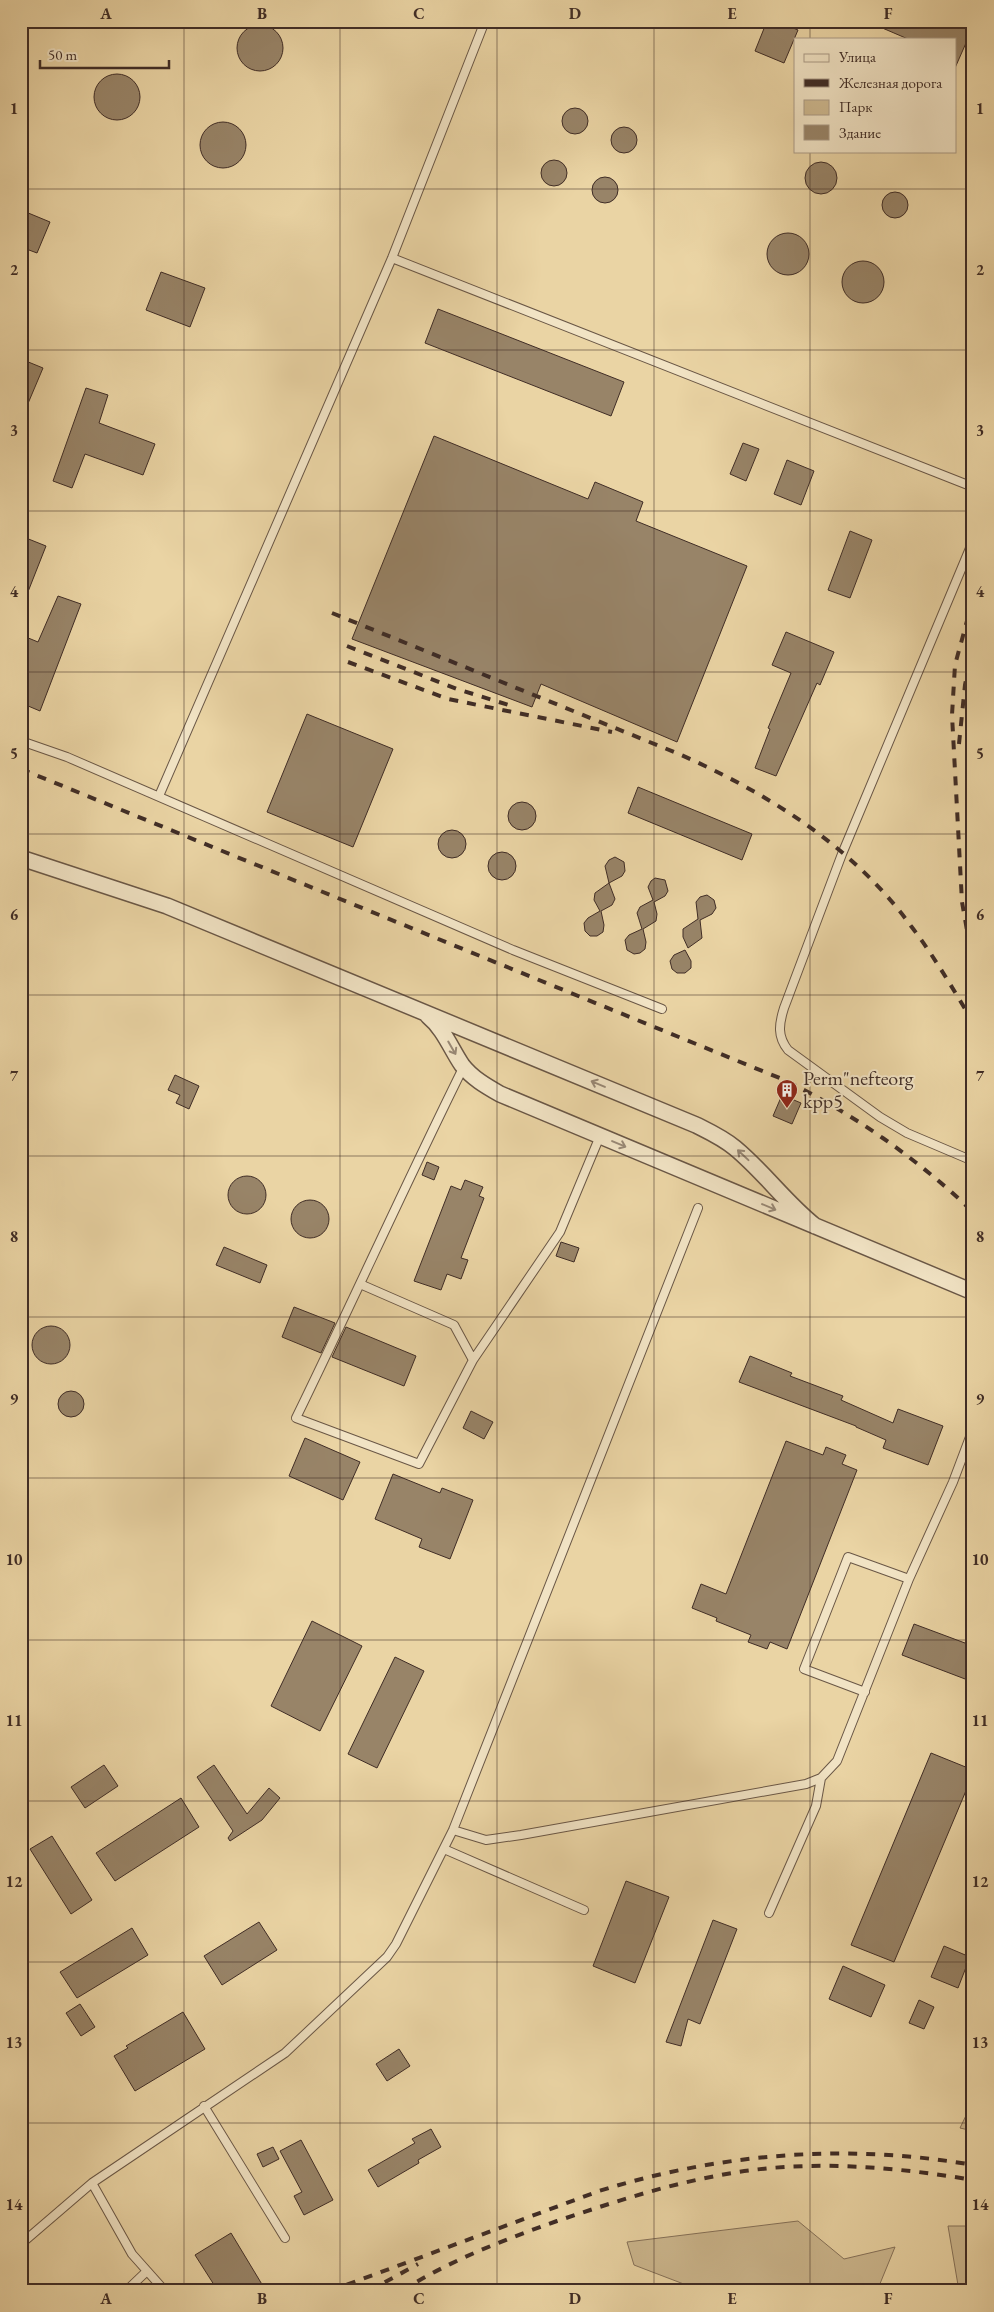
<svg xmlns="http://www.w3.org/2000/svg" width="994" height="2312" font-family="'EB Garamond',serif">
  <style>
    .green { fill: #cdb88f; stroke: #86725a }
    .building { fill: #988468; stroke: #402d26 }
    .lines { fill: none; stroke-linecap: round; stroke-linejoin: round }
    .lane-casing { stroke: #6a5746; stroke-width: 10 }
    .street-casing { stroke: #6a5746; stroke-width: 18 }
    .lane { stroke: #f1e3c4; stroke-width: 8 }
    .street { stroke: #f1e3c4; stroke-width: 15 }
    .rail { stroke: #402d26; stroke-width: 4; stroke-dasharray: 9 9; stroke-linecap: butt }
    .oneway { stroke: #988875 }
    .grid { fill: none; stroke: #402d26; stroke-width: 1; stroke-opacity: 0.55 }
    .labels { text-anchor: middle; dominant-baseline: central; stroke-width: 4; stroke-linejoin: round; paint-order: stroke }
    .poi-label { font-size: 20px; fill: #402d26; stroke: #f1e3c4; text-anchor: start }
    .neatline { fill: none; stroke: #402d26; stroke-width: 2 }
    .grid-label { font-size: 16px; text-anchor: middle; font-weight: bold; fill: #402d26 }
  </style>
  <rect width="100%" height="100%" fill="#ead4a4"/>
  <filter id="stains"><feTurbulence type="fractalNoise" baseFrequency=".004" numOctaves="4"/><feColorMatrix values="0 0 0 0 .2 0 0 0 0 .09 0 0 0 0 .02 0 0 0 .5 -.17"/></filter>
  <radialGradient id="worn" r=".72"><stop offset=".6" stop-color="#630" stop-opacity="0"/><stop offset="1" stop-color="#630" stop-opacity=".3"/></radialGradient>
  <path class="green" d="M973,2101V2131L960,2128Z
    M798,2221L844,2259L895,2247L877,2291H702L634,2265L627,2242Z
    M948,2226H973V2291H959Z"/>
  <path class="building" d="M767,21H776L798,30L784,63L755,51Z
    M866,21H973V27L955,68V39H908Z
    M237 48a23 23 0 1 1 46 0a23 23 0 1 1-46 0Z
    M94 97a23 23 0 1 1 46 0a23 23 0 1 1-46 0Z
    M562 121a13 13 0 1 1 26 0a13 13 0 1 1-26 0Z
    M200 145a23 23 0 1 1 46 0a23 23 0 1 1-46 0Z
    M611 140a13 13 0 1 1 26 0a13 13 0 1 1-26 0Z
    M541 173a13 13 0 1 1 26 0a13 13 0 1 1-26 0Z
    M805 178a16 16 0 1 1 32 0a16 16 0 1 1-32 0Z
    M592 190a13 13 0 1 1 26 0a13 13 0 1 1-26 0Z
    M882 205a13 13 0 1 1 26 0a13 13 0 1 1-26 0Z
    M21,210L50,222L37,253L21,247Z
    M767 254a21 21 0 1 1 42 0a21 21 0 1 1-42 0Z
    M842 282a21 21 0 1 1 42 0a21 21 0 1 1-42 0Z
    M161,272L205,288L190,327L146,310Z
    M438,309L624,382L611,416L425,343Z
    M21,359L43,368L21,420Z
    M86,388L108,395L99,423L155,444L143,475L85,454L72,488L53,481Z
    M434,436L588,499L595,482L643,502L636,521L747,566L677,742L541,684L532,707L352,639Z
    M743,443L759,449L746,481L730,474Z
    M787,460L814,471L801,505L774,494Z
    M850,531L872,540L850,598L828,590Z
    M21,536L46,546L22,607L21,606Z
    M58,596L81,604L40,711L21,703V635L38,642Z
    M786,632L834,652L820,685L817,683L776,776L755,768L770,729L768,728L791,673L772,665Z
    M307,714L393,749L353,847L267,812Z
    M638,787L752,834L742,860L628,813Z
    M508 816a14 14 0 1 1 28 0a14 14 0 1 1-28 0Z
    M438 844a14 14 0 1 1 28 0a14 14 0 1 1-28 0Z
    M488 866a14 14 0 1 1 28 0a14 14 0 1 1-28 0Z
    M615,857L624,862L625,871L622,876L609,883L605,866L609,860Z
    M655,878L665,880L668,891L665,896L654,902L657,914L656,921L643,929L646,942L645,949L640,953L634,954L627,950L625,940L629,935L642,929L637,913L640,907L653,900L648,887L651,881Z
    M609,883L615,899L612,905L601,911L604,925L603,932L597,936H590L585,931L584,923L588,918L600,911L594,900L595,893Z
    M707,895L714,900L716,908L712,914L700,920L702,938L688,948L683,937V929L698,919L696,902L700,897Z
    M685,950L691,961V968L685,973H677L672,969L670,961L674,955Z
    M175,1075L199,1086L189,1109L176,1103L180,1095L168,1090Z
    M782,1095L801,1103L792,1124L773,1116Z
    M427,1162L439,1167L434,1180L422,1175Z
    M228 1195a19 19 0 1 1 38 0a19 19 0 1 1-38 0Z
    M465,1180L483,1187L479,1196L484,1198L461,1258L468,1260L461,1279L447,1274L441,1290L414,1281L451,1186L461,1190Z
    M291 1219a19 19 0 1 1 38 0a19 19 0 1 1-38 0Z
    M561,1242L579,1248L574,1262L556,1256Z
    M224,1247L267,1265L260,1283L216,1265Z
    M294,1307L335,1323L321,1353L282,1337Z
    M32 1345a19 19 0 1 1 38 0a19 19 0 1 1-38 0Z
    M346,1327L416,1356L404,1386L332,1357Z
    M750,1356L792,1373L790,1376L843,1396L841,1400L893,1423L898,1409L943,1426L928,1465L883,1448L886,1440L856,1427V1426L739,1382Z
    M58 1404a13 13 0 1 1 26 0a13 13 0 1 1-26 0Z
    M471,1411L493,1422L484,1439L463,1428Z
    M305,1438L360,1462L343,1500L289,1476Z
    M786,1441L823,1455L826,1447L846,1455L842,1464L857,1470L787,1649L770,1642L767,1649L748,1642L751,1635L716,1621L717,1618L692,1608L701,1584L726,1594Z
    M393,1474L440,1493L442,1488L473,1500L450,1559L419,1547L422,1539L375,1519Z
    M312,1621L362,1646L320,1731L271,1706Z
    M914,1624L973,1646V1682L902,1655Z
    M395,1657L424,1671L377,1768L348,1754Z
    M931,1753L973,1770V1774L894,1962L851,1945Z
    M104,1765L118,1786L85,1808L71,1787Z
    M214,1765L247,1814L269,1788L280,1798L262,1820L230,1841L228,1838L233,1831L197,1777Z
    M181,1798L199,1827L115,1881L96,1853Z
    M52,1836L92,1900L71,1914L30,1849Z
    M626,1881L669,1897L635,1983L593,1966Z
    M713,1920L737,1929L700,2024L688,2019L681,2046L666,2042Z
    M259,1922L277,1950L222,1985L204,1956Z
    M132,1928L148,1955L77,1998L60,1972Z
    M944,1946L970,1957L958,1988L931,1977Z
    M843,1966L885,1985L871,2017L829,1999Z
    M919,2000L934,2007L924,2029L909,2023Z
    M80,2004L95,2027L81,2036L66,2013Z
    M183,2012L205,2049L135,2091L114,2056L128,2048L126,2046Z
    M399,2049L410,2066L387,2081L376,2064Z
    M431,2129L441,2147L418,2160L419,2163L378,2187L368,2170L415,2143L412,2139Z
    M301,2140L333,2200L304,2215L294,2196L302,2192L280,2151Z
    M273,2147L279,2159L263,2167L257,2154Z
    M231,2233L266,2291H218L195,2255Z"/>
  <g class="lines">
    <g class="lane-casing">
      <path id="lane" d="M392,258L973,487
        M973,541L842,854L784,1008C779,1024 777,1036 788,1050L880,1117L907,1133L973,1161
        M21,741L67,757L513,950L662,1009
        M159,796L392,258L485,21
        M360,1284L454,1325L473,1360L419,1464L296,1418C353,1301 406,1183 464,1066
        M473,1360L560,1232L600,1136
        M865,1692L804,1669L848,1557L909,1579
        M453,1830L486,1840L521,1835L806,1784L821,1778L837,1761L909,1579L953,1482L973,1429
        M444,1849L584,1910
        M769,1913L816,1806L821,1778
        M204,2106L285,2238
        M92,2183L132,2254L165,2291
        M21,2244L92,2183L285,2053L387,1957L396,1944L453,1830L698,1208
        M126,2291L147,2271"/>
    </g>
    <g class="street-casing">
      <path id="street" d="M21,858L167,906L696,1125C710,1132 723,1138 735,1148C764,1172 786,1203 815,1226
        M428,1016C444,1029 451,1049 462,1065C472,1078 486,1086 500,1094L973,1292"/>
    </g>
    <use href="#lane" class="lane"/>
    <use href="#street" class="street"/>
    <path class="rail" d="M973,599L955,665L952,715L962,902L973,964
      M332,613L679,754C767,793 853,846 911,926C934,956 953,989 973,1022
      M347,646L457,689L515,707
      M348,662L448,699L612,732
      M959,744L965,685L973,645
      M21,769L782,1079C851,1112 918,1159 973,1212
      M330,2291L599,2191C721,2153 847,2143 973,2165
      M369,2291L418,2264
      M402,2291C450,2260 504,2240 557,2221C611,2203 665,2185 721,2175C803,2159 890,2166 973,2180"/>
  </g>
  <defs><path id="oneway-shaft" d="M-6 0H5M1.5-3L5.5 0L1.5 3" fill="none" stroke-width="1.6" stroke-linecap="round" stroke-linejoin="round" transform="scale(1.25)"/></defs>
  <g class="oneway">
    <use href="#oneway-shaft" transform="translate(452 1048) rotate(60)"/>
    <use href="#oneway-shaft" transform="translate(598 1084) rotate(-157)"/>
    <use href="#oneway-shaft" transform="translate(619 1144) rotate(23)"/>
    <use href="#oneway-shaft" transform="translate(743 1155) rotate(-137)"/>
    <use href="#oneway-shaft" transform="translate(769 1207) rotate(23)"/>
  </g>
  <path class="grid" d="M184,21V2291M340,21V2291M497,21V2291M654,21V2291M810,21V39M810,151V2291M21,189H973M21,350H973M21,511H973M21,672H973M21,834H973M21,995H973M21,1156H973M21,1317H973M21,1478H973M21,1640H973M21,1801H973M21,1962H973M21,2123H973"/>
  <defs>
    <g id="building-pin" transform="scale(1.125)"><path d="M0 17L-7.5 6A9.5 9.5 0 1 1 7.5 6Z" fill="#8f2418" stroke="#f1e3c4"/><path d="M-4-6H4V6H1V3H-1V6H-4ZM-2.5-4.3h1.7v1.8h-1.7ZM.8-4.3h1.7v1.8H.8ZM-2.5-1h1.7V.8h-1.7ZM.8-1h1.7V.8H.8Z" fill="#fff"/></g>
  </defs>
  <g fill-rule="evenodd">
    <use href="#building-pin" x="787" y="1090"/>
  </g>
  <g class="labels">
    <g class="poi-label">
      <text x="803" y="1078">Perm"nefteorg<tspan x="803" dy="23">kpp5</tspan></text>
    </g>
  </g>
  <rect width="994" height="2312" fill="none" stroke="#ead4a4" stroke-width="55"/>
  <rect x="794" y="38" width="162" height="115" fill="#f1e3c4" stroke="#aa9a85"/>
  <rect x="804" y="54" width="25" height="8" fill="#f1e3c4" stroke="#aa9a85"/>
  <text x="839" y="62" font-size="15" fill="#402d26">Улица</text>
  <rect x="804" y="79" width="25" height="8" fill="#402d26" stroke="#aa9a85"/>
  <text x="839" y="88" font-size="15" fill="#402d26">Железная дорога</text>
  <rect x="804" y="100" width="25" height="15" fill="#cdb88f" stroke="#aa9a85"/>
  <text x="839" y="112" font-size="15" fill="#402d26">Парк</text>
  <rect x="804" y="125" width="25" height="15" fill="#988468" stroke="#aa9a85"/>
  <text x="839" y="138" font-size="15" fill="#402d26">Здание</text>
  <path d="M40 60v8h129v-8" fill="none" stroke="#402d26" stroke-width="2.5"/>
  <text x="48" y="60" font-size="15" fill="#402d26" stroke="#f1e3c4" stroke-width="4" paint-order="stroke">50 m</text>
  <rect x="28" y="28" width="938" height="2256" class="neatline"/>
  <g class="grid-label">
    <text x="106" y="19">A</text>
    <text x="262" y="19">B</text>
    <text x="419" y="19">C</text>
    <text x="575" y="19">D</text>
    <text x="732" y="19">E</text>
    <text x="888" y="19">F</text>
    <text x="14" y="114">1</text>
    <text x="980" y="114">1</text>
    <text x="14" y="275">2</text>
    <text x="980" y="275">2</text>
    <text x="14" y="436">3</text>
    <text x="980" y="436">3</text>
    <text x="14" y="597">4</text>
    <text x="980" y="597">4</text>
    <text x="14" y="759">5</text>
    <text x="980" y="759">5</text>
    <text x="14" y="920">6</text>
    <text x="980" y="920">6</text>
    <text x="14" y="1081">7</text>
    <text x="980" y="1081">7</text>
    <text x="14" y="1242">8</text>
    <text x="980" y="1242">8</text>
    <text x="14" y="1404">9</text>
    <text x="980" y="1404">9</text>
    <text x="14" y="1565">10</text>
    <text x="980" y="1565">10</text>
    <text x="14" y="1726">11</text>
    <text x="980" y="1726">11</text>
    <text x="14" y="1887">12</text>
    <text x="980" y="1887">12</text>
    <text x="14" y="2048">13</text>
    <text x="980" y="2048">13</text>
    <text x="14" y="2210">14</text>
    <text x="980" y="2210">14</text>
    <text x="106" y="2304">A</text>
    <text x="262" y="2304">B</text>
    <text x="419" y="2304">C</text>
    <text x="575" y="2304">D</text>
    <text x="732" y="2304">E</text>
    <text x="888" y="2304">F</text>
  </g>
  <rect width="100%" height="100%" filter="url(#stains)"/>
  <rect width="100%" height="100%" fill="url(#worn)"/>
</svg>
